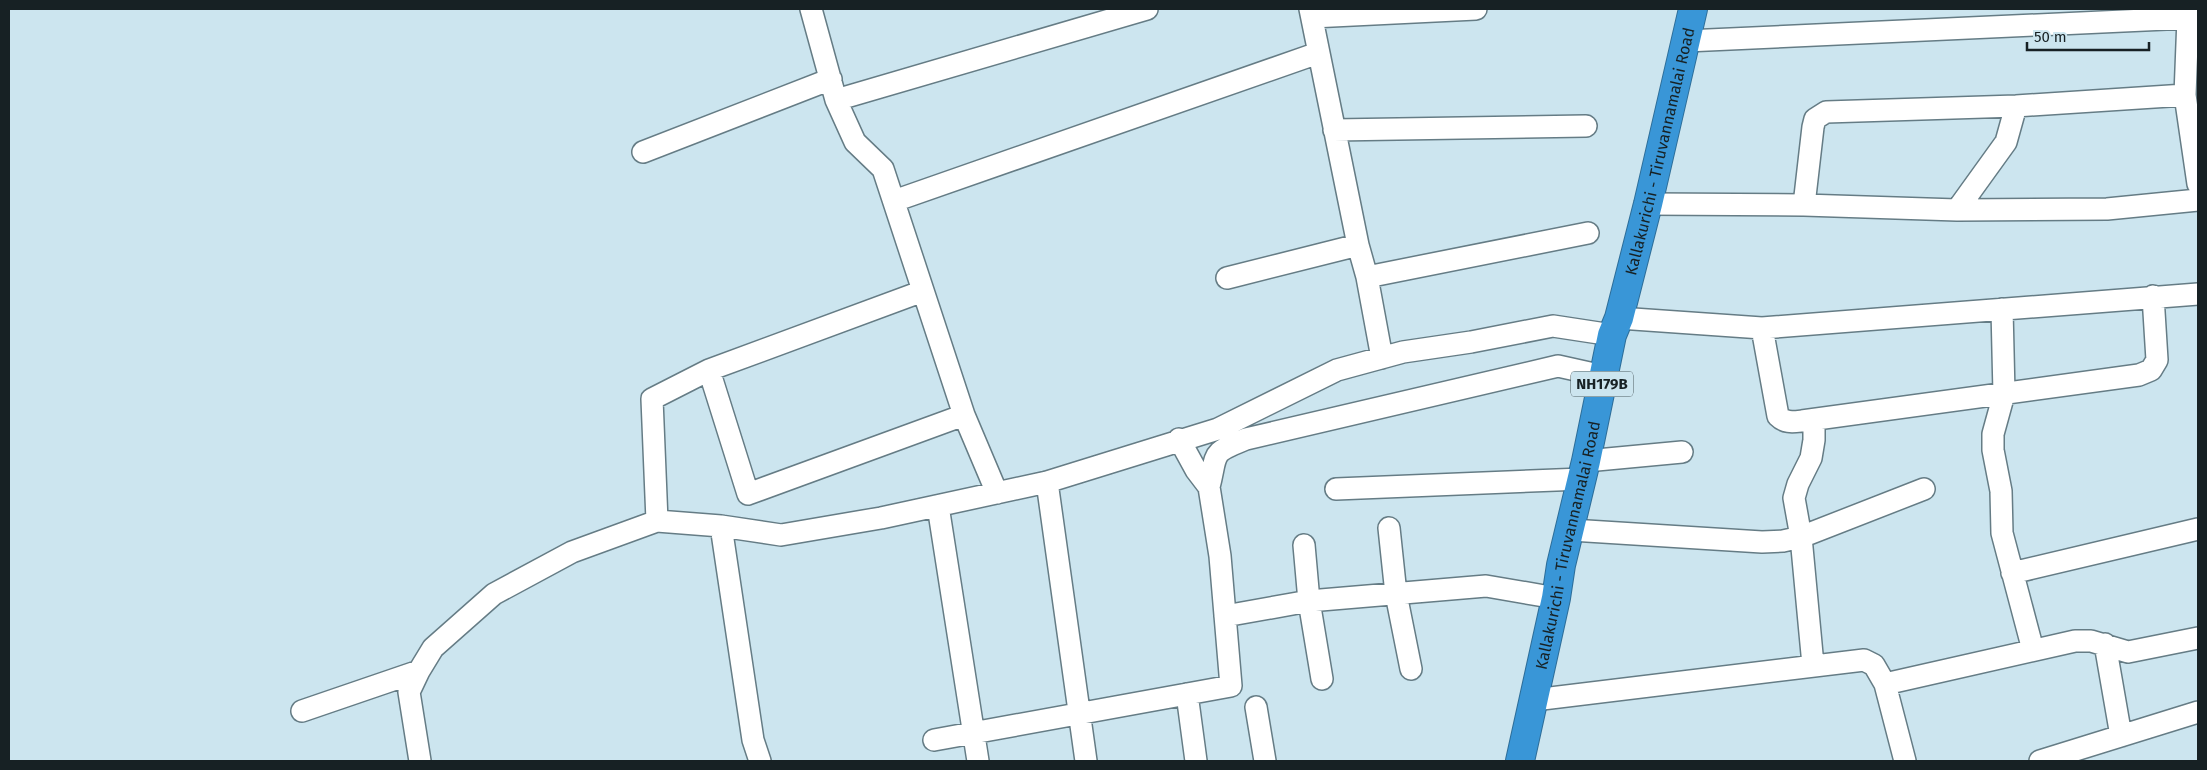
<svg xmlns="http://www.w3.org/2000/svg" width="2207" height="770" font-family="'Fira Sans',sans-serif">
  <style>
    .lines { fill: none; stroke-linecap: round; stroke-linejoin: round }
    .minor-casing { stroke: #657c85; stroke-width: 24 }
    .highway-casing { stroke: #2d6d98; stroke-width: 30 }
    .minor { stroke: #fff; stroke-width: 21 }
    .highway { stroke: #3996d7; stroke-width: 28 }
    .labels { text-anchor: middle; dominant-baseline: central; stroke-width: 4; stroke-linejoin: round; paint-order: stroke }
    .shield { fill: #cce5ef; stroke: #4d5c61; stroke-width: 1 }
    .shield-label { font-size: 15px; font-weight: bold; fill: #172124 }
    .street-label { font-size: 16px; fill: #172124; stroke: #cce5ef }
  </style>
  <rect width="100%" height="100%" fill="#cce5ef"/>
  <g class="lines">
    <g class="minor-casing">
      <path id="minor" d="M811,9L836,100L855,142L883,169L964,415L997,493
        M1310,9L1358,245L1367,277L1382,358
        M2190,9L2188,18L2185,95L2198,184
        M1312,17L1476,9
        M1686,41L2188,18
        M836,100L1147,9
        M1334,130L1586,126
        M643,152L831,79
        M894,201L1318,53
        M1648,204L1804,205L1957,210L2107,209L2198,200
        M1804,205L1813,127L1815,119L1826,112L2016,106L2185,95
        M1957,210L2006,142L2016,106
        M1367,277L1588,233
        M1227,278L1358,245
        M2002,309L2004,394L1993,434V450L2001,491L2002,533L2033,650
        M1619,318L1762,328L2198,294
        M1762,328L1778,416C1785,423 1792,422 1802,421L2139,375L2151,370L2157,360L2153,296
        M709,370L748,494L964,415
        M1586,461L1682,452
        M1047,482L1086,761
        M1209,487C1218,452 1209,454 1246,439L1558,366L1603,376
        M1336,489L1582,479
        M938,506L978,761
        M657,521L652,399L709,370L923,291
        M721,526L753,740L760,761
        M1389,528L1396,594L1411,669
        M1571,530L1762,542L1783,541L1801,537L1924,489
        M1304,545L1309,601L1322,679
        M2012,573L2198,529
        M1225,616L1309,601L1486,586L1556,598
        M2105,644L2121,736
        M1813,665L1801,537L1794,498L1798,484L1811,458L1814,440V420
        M1885,684L2075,641H2091L2128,652L2198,638
        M1187,694L1196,761
        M1534,700L1864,660L1874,665L1885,684L1905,761
        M1256,707L1265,761
        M302,711L419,671
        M934,740L1231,686L1220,556L1209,487L1196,470L1179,439
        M420,761L409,692L419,671L433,648L494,594L572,552L657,521L721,526L781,535L881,518L1047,482L1218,429L1337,370L1403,352L1471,342L1553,326L1612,335
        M2040,761L2198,712"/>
    </g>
    <g class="highway-casing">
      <g id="highway">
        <path id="s1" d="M1520,761L1556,598L1561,565L1586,461L1612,335L1619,318L1648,204L1693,9"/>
      </g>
    </g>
    <use href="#minor" class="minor"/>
    <use href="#highway" class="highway"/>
  </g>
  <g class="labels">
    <rect class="shield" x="1571" y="371.5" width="62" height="25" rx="4"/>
    <g class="shield-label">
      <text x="1602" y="384">NH179B</text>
    </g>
    <g class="street-label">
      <text stroke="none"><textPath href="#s1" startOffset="626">Kallakurichi - Tiruvannamalai Road</textPath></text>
      <text stroke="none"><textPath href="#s1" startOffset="221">Kallakurichi - Tiruvannamalai Road</textPath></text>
    </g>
  </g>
  <rect width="2207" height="770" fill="none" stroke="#172124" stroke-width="20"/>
  <path d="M2027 42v8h122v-8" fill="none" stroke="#172124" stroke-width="2.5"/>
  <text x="2034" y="42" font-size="15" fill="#172124" stroke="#cce5ef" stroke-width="4" paint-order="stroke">50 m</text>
</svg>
